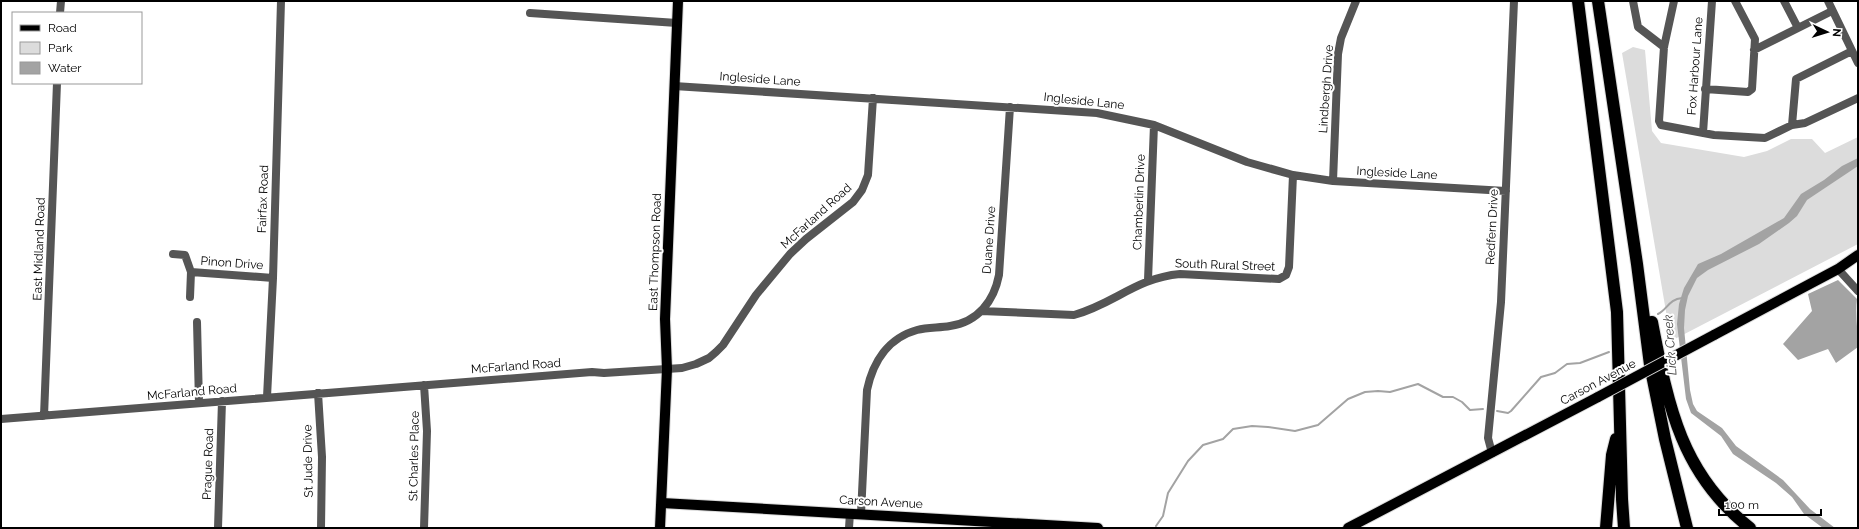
<svg xmlns="http://www.w3.org/2000/svg" width="1859" height="529" font-family="Raleway,sans-serif">
  <style>
    .green { fill: #dcdcdc }
    .water { fill: #a3a3a3 }
    .lines { fill: none; stroke-linecap: round; stroke-linejoin: round }
    .stream { stroke: #a3a3a3; stroke-width: 2 }
    .major-casing { stroke: #dbdbdb; stroke-width: 12 }
    .highway-casing { stroke: #dbdbdb; stroke-width: 14 }
    .minor { stroke: #555; stroke-width: 8 }
    .major { stroke: #000; stroke-width: 10 }
    .highway { stroke: #000; stroke-width: 12 }
    .major-bridge-casing { stroke: #dbdbdb; stroke-width: 12; stroke-linecap: butt }
    .major-bridge { stroke: #000; stroke-width: 10 }
    .labels { text-anchor: middle; dominant-baseline: central; stroke-width: 4; stroke-linejoin: round; paint-order: stroke }
    .street-label { font-size: 12px; fill: #000; stroke: #fff }
    .water-label { font-size: 13px; font-style: italic; fill: #444; stroke: #fff }
  </style>
  <rect width="100%" height="100%" fill="#fff"/>
  <path class="green" d="M1633,47L1645,50L1652,131L1661,143L1744,157L1767,151L1791,139H1812L1825,153L1858,137V244L1671,341L1622,53Z"/>
  <path class="water" d="M1858,158V166L1807,200L1797,216L1789,223L1759,244L1708,270L1697,278L1688,296L1685,310L1684,328L1690,390L1693,404L1697,411L1722,428L1736,446L1783,480L1810,509L1835,528H1823L1804,514L1792,497L1776,483L1733,454L1721,436L1691,413L1686,399L1677,324L1679,304L1684,288L1698,264L1721,254L1784,218L1801,194L1824,180L1842,166Z
    M1838,280L1857,299C1855,314 1858,331 1858,347L1836,363L1828,349L1798,360L1783,344L1812,311L1808,294Z"/>
  <g class="lines">
    <path class="stream" d="M1658,314C1667,310 1669,299 1682,298
      M1497,411L1508,413L1511,411L1541,377L1555,373L1567,364L1580,363L1609,352
      M1156,526L1163,516L1168,493L1188,461L1203,445L1223,439L1233,429L1252,426L1268,427L1295,431L1318,425L1348,399L1365,392L1378,391L1390,392L1418,384L1443,397H1453L1462,402L1470,410L1483,409"/>
    <g class="major-casing">
      <path id="major" d="M1714,335L1838,269L1858,255
        M662,503L1098,528
        M660,528L667,369L665,319L678,1
        M1348,528L1598,397"/>
    </g>
    <g class="highway-casing">
      <path id="highway" d="M1578,1L1617,312L1622,499L1624,528
        M1598,1L1637,264L1650,365L1665,439L1687,528
        M1652,322C1668,404 1680,473 1750,528
        M1606,528L1612,455L1616,439"/>
    </g>
    <path class="minor" d="M1633,1L1638,27L1664,47
      M1674,1L1664,47L1659,121L1661,125L1714,135L1765,138L1792,125L1805,123L1858,98
      M1784,1L1798,28
      M1828,1L1858,63
      M60,13L61,1
      M530,13L677,23
      M1754,50L1832,11
      M674,86L1097,113L1154,125L1247,162L1293,175L1333,181L1506,191
      M1705,89L1748,92L1752,89L1755,39L1735,1
      M1792,125L1796,79L1852,51
      M1703,133L1712,1
      M1333,181L1338,54L1341,38L1356,1
      M173,254L185,255L191,272L190,297
      M1838,269L1858,291
      M191,272L273,278
      M1148,280L1154,125
      M981,311L1074,315C1114,304 1136,278 1180,274L1279,279L1286,275L1289,267L1293,175
      M197,322L199,403
      M424,385L427,431L424,528
      M318,393L322,457L321,528
      M267,397L273,278L281,1
      M44,416L57,83
      M1,419L592,372L604,373L682,368L696,364L709,358L716,352L723,345L756,295L790,254L806,239L853,202L862,190L868,175L873,98
      M1492,453L1488,438L1501,302L1514,1
      M861,514L867,390C873,362 888,338 917,330C928,327 939,328 950,326C978,322 994,301 999,275L1010,107
      M218,528L222,401
      M849,528L850,513"/>
    <use href="#major" class="major"/>
    <use href="#highway" class="highway"/>
    <g class="major-bridge-casing">
      <path id="major-bridge" d="M1598,397L1714,335"/>
    </g>
    <use href="#major-bridge" class="major-bridge"/>
  </g>
  <g class="labels">
    <g class="street-label">
      <text transform="translate(1695 66) rotate(-86)">Fox Harbour Lane</text>
      <text transform="translate(760 79) rotate(4)">Ingleside Lane</text>
      <text transform="translate(1326 89) rotate(-86)">Lindbergh Drive</text>
      <text transform="translate(1084 101) rotate(6)">Ingleside Lane</text>
      <text transform="translate(1397 173) rotate(3)">Ingleside Lane</text>
      <text transform="translate(263 199) rotate(-88)">Fairfax Road</text>
      <text transform="translate(1139 202) rotate(-88)">Chamberlin Drive</text>
      <text transform="translate(816 216) rotate(-42)">McFarland Road</text>
      <text transform="translate(1492 227) rotate(-87)">Redfern Drive</text>
      <text transform="translate(989 240) rotate(-86)">Duane Drive</text>
      <text transform="translate(39 249) rotate(-88)">East Midland Road</text>
      <text transform="translate(655 252) rotate(-88)">East Thompson Road</text>
      <text transform="translate(232 263) rotate(4)">Pinon Drive</text>
      <text transform="translate(1225 265) rotate(2)">South Rural Street</text>
      <text transform="translate(516 366) rotate(-4)">McFarland Road</text>
      <text transform="translate(1598 382) rotate(-28)">Carson Avenue</text>
      <text transform="translate(192 392) rotate(-5)">McFarland Road</text>
      <text transform="translate(414 456) rotate(-89)">St Charles Place</text>
      <text transform="translate(308 461) rotate(-91)">St Jude Drive</text>
      <text transform="translate(208 464) rotate(-88)">Prague Road</text>
      <text transform="translate(881 502) rotate(3)">Carson Avenue</text>
    </g>
    <g class="water-label">
      <text transform="translate(1670 345) rotate(-94)">Lick Creek</text>
    </g>
  </g>
  <rect width="1859" height="529" fill="none" stroke="#000000" stroke-width="4"/>
  <rect x="12" y="12" width="130" height="72" fill="#ffffff" stroke="#999999"/>
  <rect x="20" y="25" width="20" height="6" fill="#000000" stroke="#999999"/>
  <text x="48" y="32" font-size="12" fill="#000000">Road</text>
  <rect x="20" y="42" width="20" height="12" fill="#dcdcdc" stroke="#999999"/>
  <text x="48" y="52" font-size="12" fill="#000000">Park</text>
  <rect x="20" y="62" width="20" height="12" fill="#a3a3a3" stroke="#999999"/>
  <text x="48" y="72" font-size="12" fill="#000000">Water</text>
  <g transform="translate(1827 32) rotate(94)" stroke="#ffffff" stroke-width="3" paint-order="stroke">
  <path d="M0-3L7 15L0 10L-7 15Z" fill="#000000"/>
  <text y="-6" font-size="11" font-weight="bold" text-anchor="middle" fill="#000000">N</text>
  </g>
  <path d="M1719 509v6h102v-6" fill="none" stroke="#000000" stroke-width="2"/>
  <text x="1725" y="509" font-size="12" fill="#000000" stroke="#ffffff" stroke-width="3" paint-order="stroke">100 m</text>
</svg>
